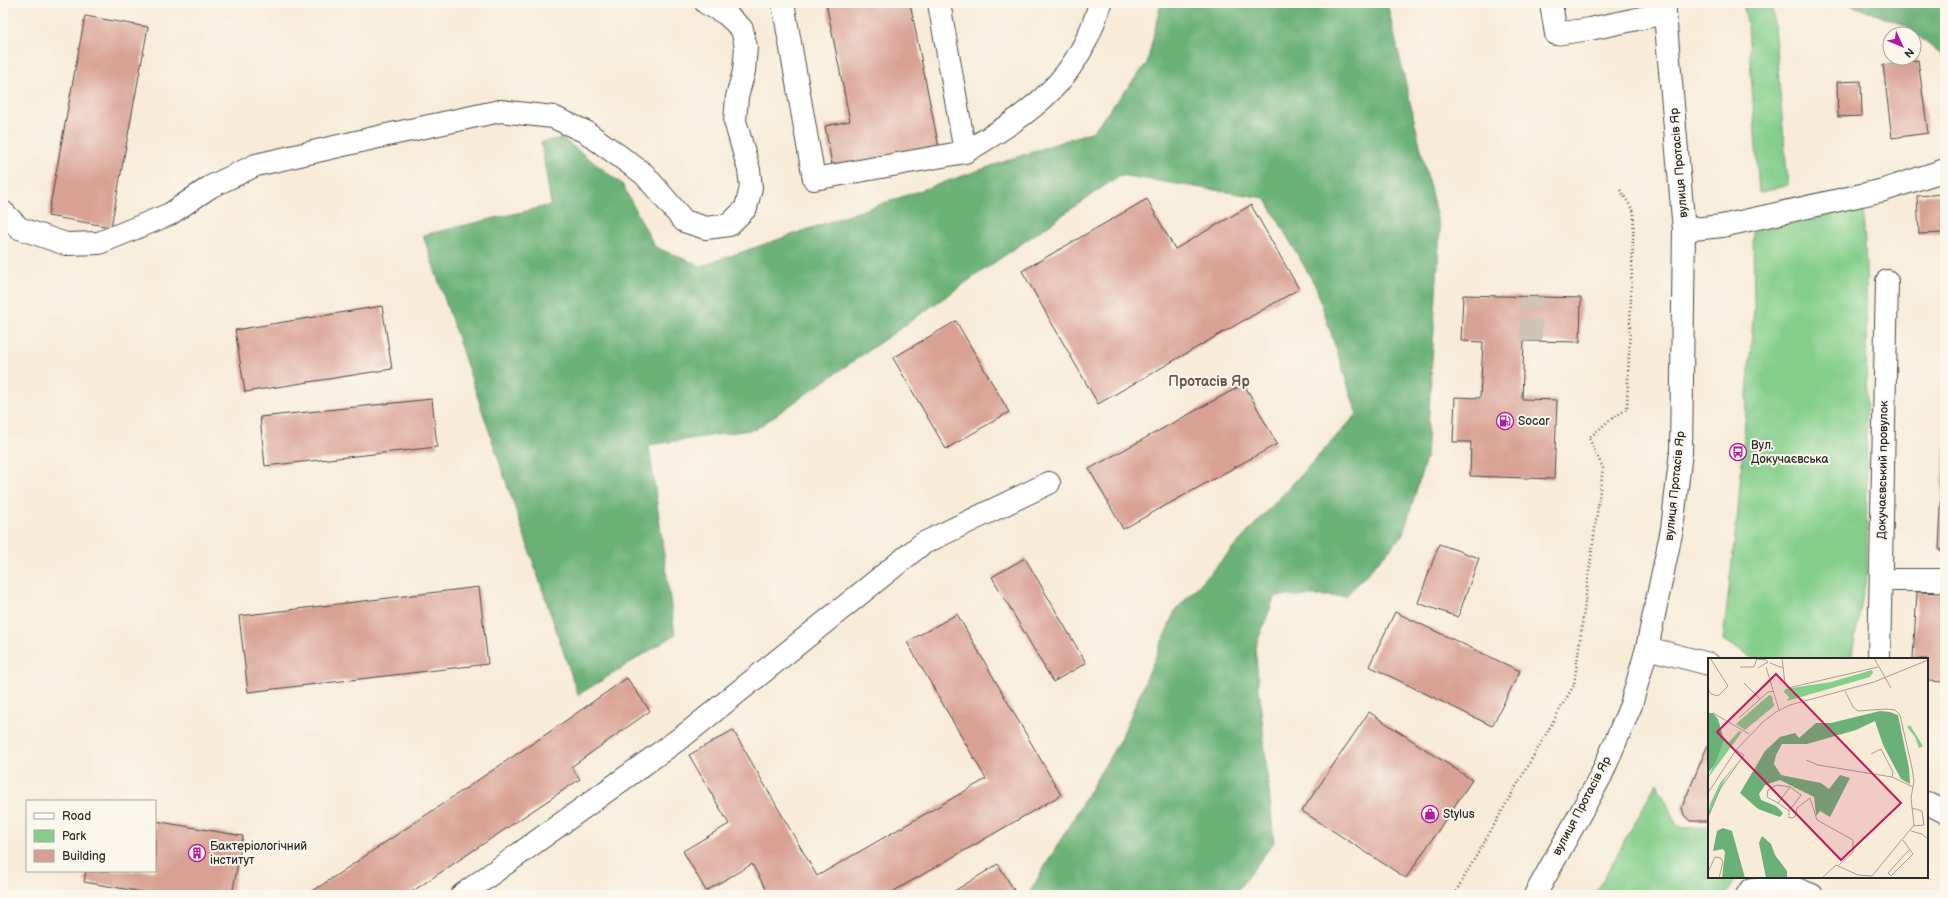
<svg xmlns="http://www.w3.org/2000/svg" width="1948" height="898" font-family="'Balsamiq Sans',sans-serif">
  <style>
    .green { fill: #84ce8b; stroke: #587c5b }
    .forest { fill: #6bb177; stroke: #4b6e51 }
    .building { fill: #d8a193 }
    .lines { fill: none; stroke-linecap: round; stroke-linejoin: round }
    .minor-tunnel { stroke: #cfc5b5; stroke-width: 22; stroke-dasharray: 22 11; stroke-linecap: butt }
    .minor-casing { stroke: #4a4845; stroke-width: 24 }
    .major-casing { stroke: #4a4845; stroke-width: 24 }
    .path { stroke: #4a4845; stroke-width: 2.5; stroke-dasharray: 1 3; stroke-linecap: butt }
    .minor { stroke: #fff; stroke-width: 22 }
    .major { stroke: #fff; stroke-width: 22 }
    .labels { text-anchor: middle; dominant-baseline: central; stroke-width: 4; stroke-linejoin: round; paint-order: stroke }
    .street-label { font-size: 12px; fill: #2b2b2b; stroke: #fbf7ec }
    .poi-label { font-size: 12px; fill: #2b2b2b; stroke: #fbf7ec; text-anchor: start }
    .quarter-label { font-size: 14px; font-weight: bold; fill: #68544f; stroke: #fbf7ec }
    .inset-road { fill: none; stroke: #a69e93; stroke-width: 1 }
    .view { fill: #c2185b; fill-opacity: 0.15; stroke: #c2185b; stroke-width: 2 }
    .inset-edge { fill: none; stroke: #2b2b2b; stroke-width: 2 }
  </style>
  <rect width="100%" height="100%" fill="#fbf7ec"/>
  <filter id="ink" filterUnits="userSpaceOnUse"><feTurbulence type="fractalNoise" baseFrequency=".025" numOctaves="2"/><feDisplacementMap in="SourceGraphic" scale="8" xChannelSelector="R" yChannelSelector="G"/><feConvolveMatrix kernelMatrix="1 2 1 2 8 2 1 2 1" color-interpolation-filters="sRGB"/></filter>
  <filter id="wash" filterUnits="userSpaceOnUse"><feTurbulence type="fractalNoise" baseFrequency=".012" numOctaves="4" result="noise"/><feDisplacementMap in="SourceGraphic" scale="16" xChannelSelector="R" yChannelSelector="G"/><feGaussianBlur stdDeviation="0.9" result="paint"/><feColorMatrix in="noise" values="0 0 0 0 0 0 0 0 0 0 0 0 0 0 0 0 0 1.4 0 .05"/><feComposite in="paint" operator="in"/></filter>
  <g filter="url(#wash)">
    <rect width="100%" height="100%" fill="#f8ebd8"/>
    <path class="green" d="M1743,3H1772L1788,185L1759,193L1748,27Z
      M1863,204L1866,267L1867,574L1851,659H1753L1723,640L1738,510L1754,307L1753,232Z
      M1657,782L1678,828L1709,827V877H1742L1735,881L1726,895H1595Z"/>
    <path class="forest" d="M1161,3H1387L1440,231L1426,458L1403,535L1346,596H1275L1255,648L1274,842L1234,895H1028L1122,736L1175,611L1357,414L1316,287L1265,198L1120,175L756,429L649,445L675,635L578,695L423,235L551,205L541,142L562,138L622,184L655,247L701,266L1093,131L1147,63Z
      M1846,3H1945V58L1906,26Z"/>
    <g id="blocks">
      <path class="building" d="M826,3H910L939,148L833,170L825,126L850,121Z
        M85,16L148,27L111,227L48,216Z
        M1918,60L1928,133L1892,138L1883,65Z
        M1861,81L1862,116L1838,117L1837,82Z
        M1945,194V233L1919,234L1917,196Z
        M1147,199L1175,249L1251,205L1299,289L1098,404L1022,271Z
        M1463,295L1581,298L1580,342L1524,341L1522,399L1557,400L1554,479L1470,476L1471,442H1453L1455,397L1480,398L1483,342L1461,341Z
        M382,306L392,369L245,392L235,330Z
        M956,321L1009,412L946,449L893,358Z
        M1244,384L1277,444L1123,529L1089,469Z
        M432,399L437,447L265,466L260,417Z
        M1944,445H1945V550H1939Z
        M1439,544L1479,558L1458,617L1418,603Z
        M1025,558L1086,663L1053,682L992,577Z
        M479,587L488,664L248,692L239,616Z
        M1917,592L1945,593V682L1927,681V659H1913Z
        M1395,612L1520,671L1492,726L1369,666Z
        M957,614L1061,795L887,895H769L752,864L706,891L683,851L729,824L689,755L733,730L817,876L986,779L907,642Z
        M627,678L650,711L571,767L580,779L407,895H312L310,893L548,733Z
        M1369,712L1472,780L1406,878L1302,811Z
        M1709,742V821H1690L1684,815L1682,807Z
        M155,821L243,836L232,895H160L84,882L86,871H155Z
        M998,864L1017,895H948Z"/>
    </g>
  </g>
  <g filter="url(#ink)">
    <use href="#blocks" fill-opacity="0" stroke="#4a4845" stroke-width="1"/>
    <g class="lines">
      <path class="minor-tunnel" d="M1531,341L1532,297"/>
      <g class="minor-casing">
        <path id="minor" d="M783,3L814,179L965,152L939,3
          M1551,3L1556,34L1590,29L1665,13
          M965,152C1031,113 1079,81 1100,3
          M3,212L19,228L66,244L99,243L170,214L210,187L256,165L387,135L500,111L553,117L586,132L644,174L684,221L706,228L729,225L746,208L751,187L749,170L735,121L737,97L744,71L746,47L742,29L726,14L706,3
          M1684,230L1722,226L1884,190L1945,170
          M1881,580H1945
          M1647,648L1709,664
          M1879,659L1887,281
          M1927,803L1945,812
          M462,895L686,734L922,544L1049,483
          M1747,895L1752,889L1786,885L1812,895"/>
      </g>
      <g class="major-casing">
        <path id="major" d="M1535,895L1601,776L1631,705L1647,648L1672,529L1681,452L1684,230L1664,3"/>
      </g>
      <path class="path" d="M1454,895L1574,685L1603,468L1589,438L1611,419L1627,409L1634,212L1619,188"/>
      <use href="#minor" class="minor"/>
      <use href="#major" class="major"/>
    </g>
  </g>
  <defs>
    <g id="fuel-ring" transform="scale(0.9)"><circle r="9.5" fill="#fbf7ec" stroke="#b5179e" stroke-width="1.5"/><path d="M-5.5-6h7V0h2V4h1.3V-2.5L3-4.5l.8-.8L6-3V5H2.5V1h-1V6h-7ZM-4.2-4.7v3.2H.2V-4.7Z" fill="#b5179e"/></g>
    <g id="bus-ring" transform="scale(0.9)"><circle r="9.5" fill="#fbf7ec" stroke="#b5179e" stroke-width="1.5"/><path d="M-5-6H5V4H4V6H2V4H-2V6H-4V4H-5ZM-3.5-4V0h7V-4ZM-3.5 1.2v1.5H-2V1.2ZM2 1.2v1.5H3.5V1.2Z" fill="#b5179e"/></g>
    <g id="shop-ring" transform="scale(0.9)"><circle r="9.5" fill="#fbf7ec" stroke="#b5179e" stroke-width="1.5"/><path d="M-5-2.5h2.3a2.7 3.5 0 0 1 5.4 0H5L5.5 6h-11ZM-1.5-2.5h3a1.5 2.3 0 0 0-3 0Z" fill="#b5179e"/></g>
    <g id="building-ring" transform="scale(0.9)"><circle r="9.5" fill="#fbf7ec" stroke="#b5179e" stroke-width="1.5"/><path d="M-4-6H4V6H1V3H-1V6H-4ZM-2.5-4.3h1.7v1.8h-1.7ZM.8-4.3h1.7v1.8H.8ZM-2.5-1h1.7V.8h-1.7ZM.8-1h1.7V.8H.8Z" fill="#b5179e"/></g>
  </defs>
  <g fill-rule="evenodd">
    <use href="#fuel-ring" x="1505" y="421"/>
    <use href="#bus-ring" x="1738" y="452"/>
    <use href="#shop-ring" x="1430" y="814"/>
    <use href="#building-ring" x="197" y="853"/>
  </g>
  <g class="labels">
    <g class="street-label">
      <text transform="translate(1679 163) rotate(-95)">вулиця Протасів Яр</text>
      <text transform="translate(1883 470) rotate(-89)">Докучаєвський провулок</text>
      <text transform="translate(1675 486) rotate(-84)">вулиця Протасів Яр</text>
      <text transform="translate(1582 806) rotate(-62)">вулиця Протасів Яр</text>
    </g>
    <g class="poi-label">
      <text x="1518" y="421">Socar</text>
      <text x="1751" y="445">Вул.<tspan x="1751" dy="14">Докучаєвська</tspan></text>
      <text x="1443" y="814">Stylus</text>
      <text x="210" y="846">Бактеріологічний<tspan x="210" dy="14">інститут</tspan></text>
    </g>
    <g class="quarter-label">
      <text x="1209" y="381">Протасів Яр</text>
    </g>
  </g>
  <g transform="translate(1708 658)">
    <rect width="220" height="220" fill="#f8ebd8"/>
    <path d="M164,12L165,15L162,19L79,43L81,39L76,34L77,31L123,24ZM61,37L64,38L66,48L37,72L28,66ZM202,67L215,88L211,90L207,79L199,69ZM31,73L34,74L0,120L16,82L20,85ZM35,98L17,121L0,160L2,146L12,125Z" fill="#84ce8b"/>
    <path d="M172,53L182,54L190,57L201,110L202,126L193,121L175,87L167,63L148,72L99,86H74L68,97L66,106L73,117L113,125L121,131L132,117L142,120L122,159L112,153L108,158L106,139L72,122L57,127L51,136L53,142L68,148L75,155L72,159L50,151L32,135L57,93L72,79L87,75L91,80L108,65H123ZM0,55H5L10,61L16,82L7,106L0,115ZM15,170L24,173L37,220H14L17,194L15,191L5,193L9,173ZM54,178L63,186L67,197L79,213V220H58L51,185Z" fill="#6bb177"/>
    <path class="inset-road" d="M74,0L77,26L80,30L170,9M166,0L183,30M49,1L58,2L60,4L50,10M62,5L75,10M32,9H46L49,0M58,9L71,52M36,25L52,41M0,31L3,36L10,38L20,28L2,0M5,55L41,76M31,60L60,34L66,33M163,96L173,91L185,114L184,119M98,102L110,107L184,119L205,129M82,129L93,137L81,153L70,145ZM0,135L28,92L56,63L68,54L82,47L166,24L220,2M70,145L59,139L60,132L69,127L82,129M204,150L214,153L216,167L205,168M81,153V160L87,159L89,150L102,140L109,162L145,182V194L131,207M1,157L12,131L36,97L28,92M203,173L214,176L220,181M195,182L205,196L183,218L180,215L201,192M0,214L7,199L13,200L15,204L11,220M114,220L128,207L150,217L164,218L206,167L203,140L206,123L204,110L192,57L187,52L178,51L150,53L145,49L137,33"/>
    <path class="view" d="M68,16L193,145L133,202L9,74Z"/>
    <rect width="220" height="220" class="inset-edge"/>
  </g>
  <rect width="1948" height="898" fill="none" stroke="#fbf7ec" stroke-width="16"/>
  <rect x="26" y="800" width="130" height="72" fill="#fbf7ec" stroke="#a8a59f"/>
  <rect x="34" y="813" width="20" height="6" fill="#ffffff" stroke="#a8a59f"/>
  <text x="62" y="820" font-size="12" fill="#2b2b2b">Road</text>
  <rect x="34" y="830" width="20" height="12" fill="#84ce8b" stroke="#a8a59f"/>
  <text x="62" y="840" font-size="12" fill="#2b2b2b">Park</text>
  <rect x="34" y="850" width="20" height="12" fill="#d8a193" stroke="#a8a59f"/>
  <text x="62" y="860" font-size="12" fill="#2b2b2b">Building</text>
  <g transform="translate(1902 46) rotate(134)"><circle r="19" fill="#fbf7ec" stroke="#a8a59f"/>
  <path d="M0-3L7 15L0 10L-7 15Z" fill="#b5179e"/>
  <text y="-6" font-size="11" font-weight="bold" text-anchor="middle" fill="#2b2b2b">N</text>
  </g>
</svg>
